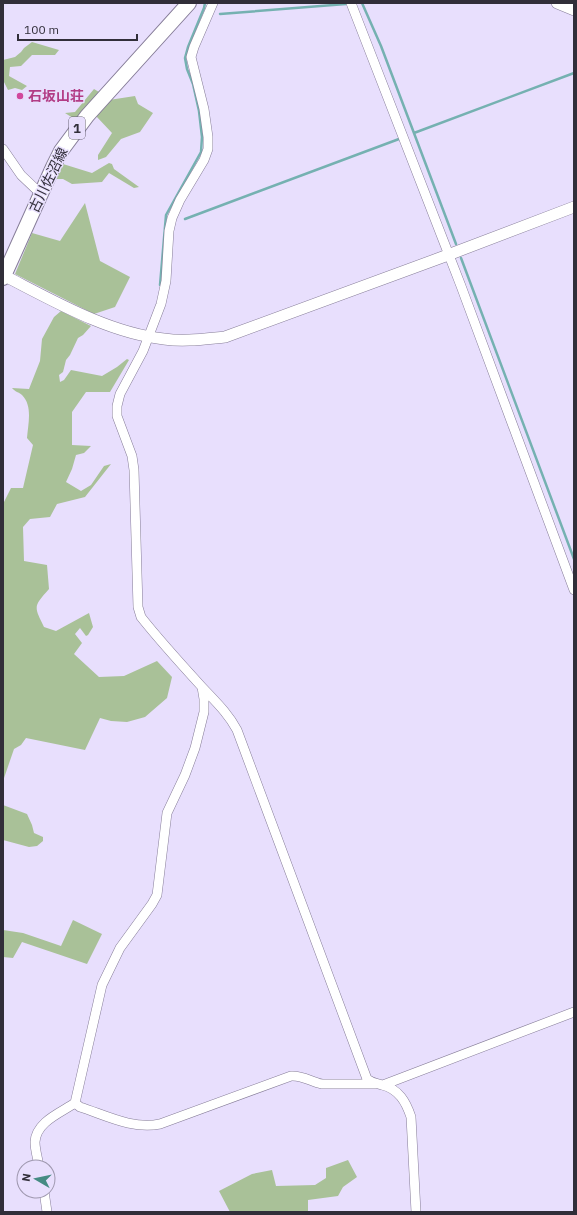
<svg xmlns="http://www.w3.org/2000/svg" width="577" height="1215" font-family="'IBM Plex Sans','Noto Sans JP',sans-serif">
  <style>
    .green { fill: #a9c198 }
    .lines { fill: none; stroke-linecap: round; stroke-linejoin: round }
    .stream { stroke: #75b1b1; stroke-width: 2.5 }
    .minor-casing { stroke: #867d98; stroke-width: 10 }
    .tertiary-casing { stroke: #867d98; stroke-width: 12 }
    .primary-casing { stroke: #867d98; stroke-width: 16 }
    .minor { stroke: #fff; stroke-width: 9 }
    .tertiary { stroke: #fff; stroke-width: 11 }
    .primary { stroke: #fff; stroke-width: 14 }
    .hotel-dot { fill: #d1479c; stroke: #e8dffd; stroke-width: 1.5 }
    .labels { text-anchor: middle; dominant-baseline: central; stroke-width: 3; stroke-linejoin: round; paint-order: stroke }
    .shield { fill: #e8dffd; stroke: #686374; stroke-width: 1 }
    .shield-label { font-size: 13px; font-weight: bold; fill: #312e39 }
    .hotel-label { font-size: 14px; font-weight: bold; fill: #b23c85; stroke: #e8dffd; text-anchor: start }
    .street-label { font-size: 14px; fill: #312e39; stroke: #e8dffd }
  </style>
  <rect width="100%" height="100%" fill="#e8dffd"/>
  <path class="green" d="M32,42L59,50L55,55H32L21,66L10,67L9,76L27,86L22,90L15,88L8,90L3,80V60L15,57L21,52L24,48Z
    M94,89L99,92L98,96L76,120L65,113L75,112Z
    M135,96L138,104L153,113L140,132L121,139L106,157L98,160V155L112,133L96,116L109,100Z
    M109,163L112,164L114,169L139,187L134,188L109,173L102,182L72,184L63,179H56L63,164L92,173Z
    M85,203L100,261L130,277L115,307L94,314L15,274L32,233L60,241Z
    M61,311L91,326L83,335L78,338L70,355L66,360L63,372L59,375L60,382L64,380L71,370L102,376L117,367L127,359L129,360L110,392H86L72,412V445L91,446L84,453L76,455L72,469L66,482L81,491L91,485L104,466L111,464L85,497L57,504L50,517L30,519L23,527L24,561L47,565L49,589C33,607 34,606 44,627L56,631L89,613L93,627L88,635L86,636L80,628L75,634L82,643L74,654L99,677L124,676L157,661L172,677L167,698L145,717L127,722L111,721L100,718L85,750L26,738L21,745L14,749L3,781V504L11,488H23L33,445L27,438C28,424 33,406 22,395C19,392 15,392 12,388L29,389L40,361L42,339L54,317Z
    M3,805L27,814L32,825L34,833L43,837V841L37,846L29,847L3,840Z
    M73,920L102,934L87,964L22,942L13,958L3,957V930L23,933L61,946Z
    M348,1160L357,1177L343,1187L338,1196L308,1200V1212H230L219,1191L252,1174L272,1170L276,1186L315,1185L326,1178V1168Z"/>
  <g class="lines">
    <path class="stream" d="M362,3L381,46L456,244
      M220,14L346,4
      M414,133L574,73
      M185,219L399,139
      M461,258L574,559
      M160,285L166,215L201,152L202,137L199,111L193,84L187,69L185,58L188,47L204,8L205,3"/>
    <g class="minor-casing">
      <path id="minor" d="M213,3L194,47L191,57L204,109L208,137V149L204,160L180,200L172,218L169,231L166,281L161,304L143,351L120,394L117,406V416L132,456L134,470L138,607L141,617C160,641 181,664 202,687C215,701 228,713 237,730L367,1079C372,1083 376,1083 382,1085C399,1089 406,1102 411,1117L416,1212
        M351,3L461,286L574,590
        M3,149L21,175L41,194
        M383,1085L574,1012
        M75,1103L80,1107C105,1115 133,1130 160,1124L291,1076C303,1075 311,1082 322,1084H375
        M39,1167C38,1159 35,1150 35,1142C36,1122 60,1113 75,1103L102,985L120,948L152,904L157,895L167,813L185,775L195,748L204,712V699L202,687
        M44,1191L47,1212"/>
    </g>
    <g class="tertiary-casing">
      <path id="tertiary" d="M557,3L574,10
        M3,275C52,300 108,333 164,339C184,342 204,339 225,337L448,255L574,207"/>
    </g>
    <g class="primary-casing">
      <path id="primary" d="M3,278L53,167L61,151L87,116L189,3"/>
    </g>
    <use href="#minor" class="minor"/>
    <use href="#tertiary" class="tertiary"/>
    <use href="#primary" class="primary"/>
  </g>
  <circle class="hotel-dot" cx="20" cy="96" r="4"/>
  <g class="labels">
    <rect class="shield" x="69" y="117" width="16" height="22" rx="3"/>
    <g class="shield-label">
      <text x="77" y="128">1</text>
    </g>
    <g class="hotel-label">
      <text x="28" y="96">石坂山荘</text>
    </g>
    <g class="street-label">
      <text transform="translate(48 180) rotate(-64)">古川佐沼線</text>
    </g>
  </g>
  <rect width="577" height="1215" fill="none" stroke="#312e39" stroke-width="8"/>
  <g transform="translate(36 1179) rotate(279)"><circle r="19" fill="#e8dffd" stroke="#9f98af"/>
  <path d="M0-3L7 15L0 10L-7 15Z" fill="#458b83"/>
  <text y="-6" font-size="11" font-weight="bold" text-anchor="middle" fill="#312e39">N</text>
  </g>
  <path d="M18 34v6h119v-6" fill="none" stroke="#312e39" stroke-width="2"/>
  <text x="24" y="34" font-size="12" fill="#312e39" stroke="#e8dffd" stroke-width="3" paint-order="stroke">100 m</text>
</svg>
